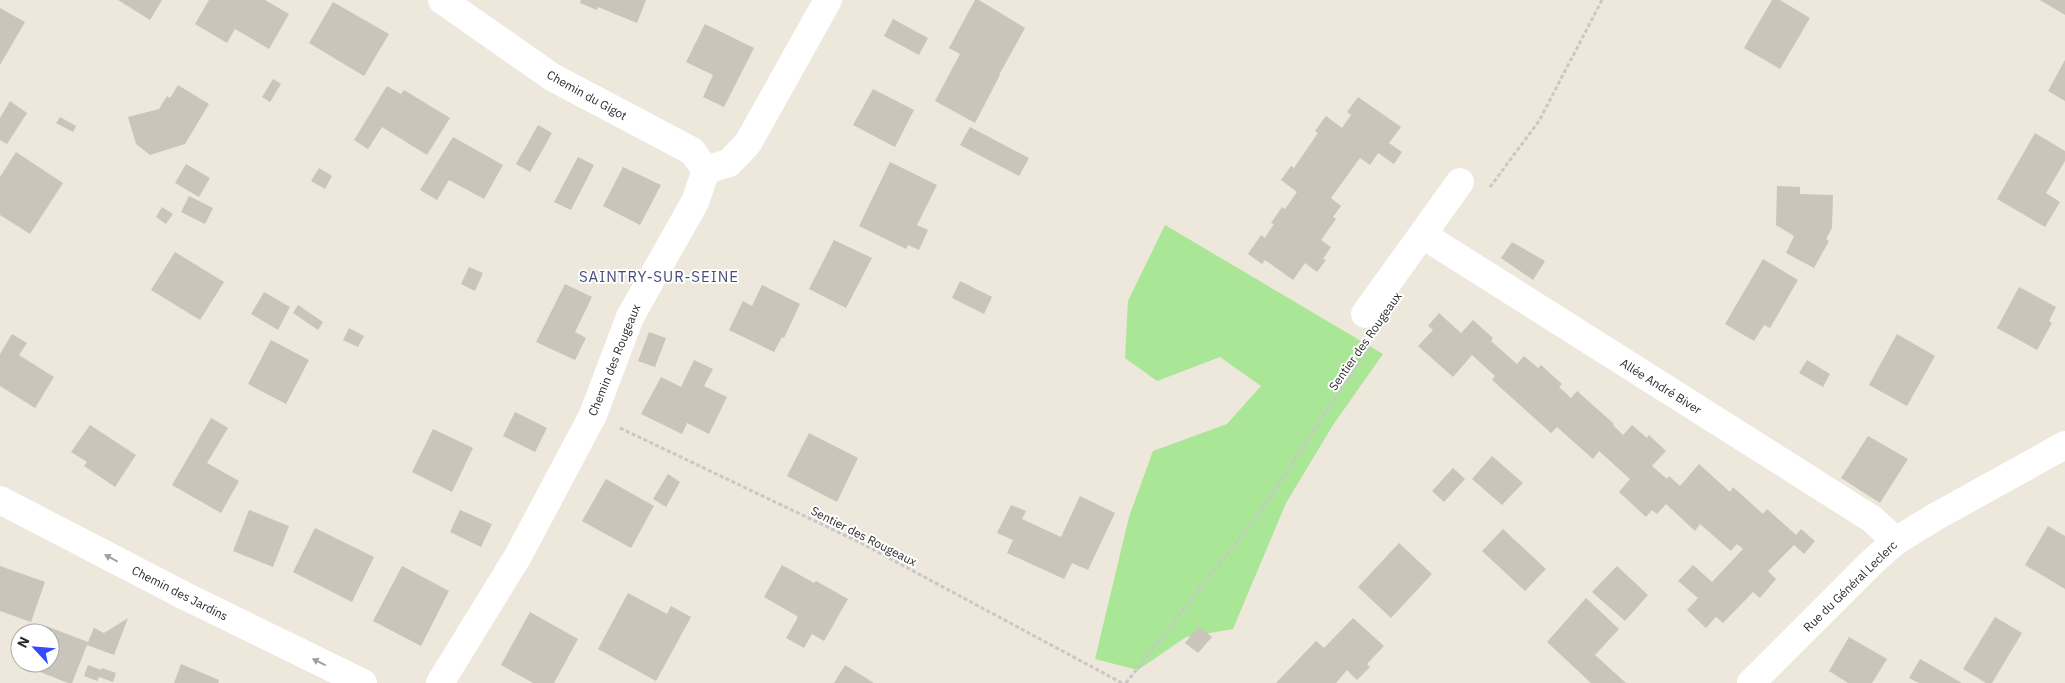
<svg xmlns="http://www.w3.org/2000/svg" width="2065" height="683" font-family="'IBM Plex Sans',sans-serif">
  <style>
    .green { fill: #a9e696 }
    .building { fill: #c9c5bb }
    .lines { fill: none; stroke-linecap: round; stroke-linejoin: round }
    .path { stroke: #c8c8c8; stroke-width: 3; stroke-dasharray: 4 2.5; stroke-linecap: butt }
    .street { stroke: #fff; stroke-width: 28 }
    .secondary { stroke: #fff; stroke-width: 28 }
    .oneway { fill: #a0a0a0 }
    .labels { text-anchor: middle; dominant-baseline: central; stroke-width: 4; stroke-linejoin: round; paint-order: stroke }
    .street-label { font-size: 12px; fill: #2b2b2b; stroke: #fff }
    .quarter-label { font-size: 15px; letter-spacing: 1px; fill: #494d7d; stroke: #fff }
  </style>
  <rect width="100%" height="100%" fill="#ede7dc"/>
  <path class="green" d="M1165,225L1383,354L1333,425L1286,503L1233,629L1186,637L1138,670L1095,659L1129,517L1153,451L1227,424L1261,386L1220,357L1157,381L1125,358L1128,301Z"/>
  <path class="building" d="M118,0H162L150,20Z
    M209,0H265L289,14L269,49L235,29L227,43L195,24Z
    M581,0H646L637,23L598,7L597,10L580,3Z
    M975,0H979L1025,28L999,75H1000L975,123L935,101L960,54L949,48Z
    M1772,0H1780L1810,18L1780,69L1744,48Z
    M2040,0H2065V15Z
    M333,2L389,34L364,76L309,43Z
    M0,8L25,22L0,65Z
    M893,19L928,38L919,55L884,36Z
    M705,24L754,48L724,107L703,97L713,75L686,62Z
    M2065,60V101L2048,91Z
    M273,79L281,84L270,102L262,97Z
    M178,85L209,104L185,144L150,155L136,144L128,117L159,109L167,96L170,98Z
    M387,86L401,94L404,90L450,118L427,155L382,127L368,149L354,140Z
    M873,89L914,110L895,147L853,125Z
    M1358,97L1401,127L1389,143L1402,152L1394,164L1378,153L1370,165L1360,158L1331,198L1341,206L1333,217L1336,219L1321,240L1331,247L1323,259L1326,260L1317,272L1305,263L1293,280L1265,260L1262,264L1248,254L1261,235L1265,238L1274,224L1271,223L1282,207L1285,209L1297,192L1281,180L1291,166L1294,168L1318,133L1315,131L1326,116L1342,128L1351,115L1347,112Z
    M10,101L27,113L7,144L0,140V118Z
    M60,117L76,126L73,132L56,123Z
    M538,125L552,133L530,172L516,164Z
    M970,127L1029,158L1019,176L960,145Z
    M2035,133L2065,151V161L2046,193L2060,202L2045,227L1997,199Z
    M453,137L503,165L484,199L449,180L437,200L420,190Z
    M16,152L63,183L30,234L0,215V177Z
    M578,157L594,165L571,210L554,202Z
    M890,162L937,185L917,225L928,230L919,250L908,245L906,249L859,226Z
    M186,164L210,178L199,197L175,183Z
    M623,167L661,185L640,225L603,206Z
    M319,168L332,176L325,189L311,181Z
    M1777,186L1800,187V194L1833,195L1832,228L1826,239L1829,241L1814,268L1786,253L1794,236L1776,225Z
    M189,196L213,208L205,224L181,212Z
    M162,207L173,214L166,224L156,217Z
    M834,240L872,258L846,308L809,289Z
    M1512,242L1545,261L1533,280L1501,258Z
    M175,252L224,282L200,320L151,290Z
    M1763,259L1798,280L1770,328L1764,325L1754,341L1725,324Z
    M469,267L483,273L475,291L461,284Z
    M960,281L992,297L984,314L952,298Z
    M565,284L592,297L575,332L586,338L575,360L536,342Z
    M762,285L800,304L784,338L782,337L774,352L729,330L743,301L752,306Z
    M2019,287L2056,307L2049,321L2052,323L2037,350L1997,328Z
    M264,292L290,307L278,330L251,314Z
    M298,305L323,322L318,330L293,313Z
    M1439,313L1461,333L1473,320L1493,338L1491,341L1517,364L1524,356L1538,368L1541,365L1562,384L1559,387L1571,398L1577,391L1614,424L1613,425L1623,435L1632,425L1647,438L1649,435L1666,451L1652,466L1667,479L1669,476L1680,486L1699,464L1730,492L1733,487L1763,514L1767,509L1796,535L1801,529L1815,541L1804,554L1794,545L1768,571L1776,579L1760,598L1753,592L1723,623L1716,617L1706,628L1687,610L1698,598L1678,581L1693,565L1712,582L1743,549L1737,544L1731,551L1700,524L1695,531L1666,504L1657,514L1652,510L1646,517L1619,492L1630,479L1599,451L1593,459L1557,427L1551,433L1492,380L1495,376L1472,355L1453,377L1418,346L1433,330L1428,326Z
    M349,328L364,336L358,347L343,340Z
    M649,332L666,338L655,367L638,361Z
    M12,334L27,343L19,355L54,377L35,408L0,386V354Z
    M1897,334L1935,356L1907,406L1869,385Z
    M271,340L309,360L286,404L248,384Z
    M694,360L713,369L704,386L727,397L709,434L687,423L682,434L641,414L661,377L681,387Z
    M1807,360L1830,374L1823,387L1799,373Z
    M515,412L547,428L535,452L503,436Z
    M211,418L228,428L207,463L239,481L221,513L172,485Z
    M90,425L136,455L115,487L84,466L87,462L71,452Z
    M433,429L473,448L452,492L412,472Z
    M809,433L858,458L837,502L787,476Z
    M1868,436L1908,459L1880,503L1841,478Z
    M1492,456L1523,483L1502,505L1472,479Z
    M1453,468L1465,479L1444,502L1432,491Z
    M668,474L680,482L666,507L653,499Z
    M606,479L654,506L631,548L582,521Z
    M1080,496L1115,513L1088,570L1072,563L1064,579L1007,553L1013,540L997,533L1011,505L1026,511L1022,519L1061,537Z
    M249,510L289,526L273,567L233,551Z
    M460,510L492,524L481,547L450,532Z
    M2048,526L2065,536V589L2025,565Z
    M315,528L374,557L352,602L293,572Z
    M1503,529L1546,569L1525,591L1482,551Z
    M1399,543L1432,574L1391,618L1358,587Z
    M782,565L814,583L816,581L848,599L824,641L812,634L804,648L786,638L797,619V616L764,597Z
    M0,566L45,582L31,622L0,611Z
    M402,566L449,591L421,646L373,621Z
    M1617,566L1648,595L1625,621L1592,592Z
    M628,593L667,614L671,606L691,617L656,681L598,649Z
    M1586,598L1619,629L1595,655L1626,683H1591L1547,642Z
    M530,612L578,639L554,683H533L501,665Z
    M1995,617L2022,633L1992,683H1986L1963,669Z
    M128,618L114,655L87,645L72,683H68L30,668L32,663H50V633H43L46,626L88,642L94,628L104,633Z
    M1353,618L1384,646L1367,664L1370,667L1357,680L1347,670L1336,683H1276L1316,641L1324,648Z
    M1199,626L1212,637L1198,653L1185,643Z
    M1849,637L1887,659L1872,683H1848L1829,671Z
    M1920,659L1962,683H1919L1909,678Z
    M181,664L219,680L218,683H174Z
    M88,665L101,670L102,668L116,673L113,682L99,677L97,681L84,676Z
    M845,665L874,683H834Z"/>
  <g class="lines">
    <path class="path" d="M1490,187L1539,121L1602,0
      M620,428L861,543L1122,683
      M1126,683L1260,512L1370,345"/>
    <path class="street" d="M442,0L552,77L692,151L706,170
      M1423,235L1872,519L1896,541
      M1365,314L1460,182
      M0,500L185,596L363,683
      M440,683L518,556L593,415L630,317L695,202L706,170L729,163L748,143L828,0"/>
    <path class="secondary" d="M1751,683L1872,562L1896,541L1935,517L2065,445"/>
  </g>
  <defs><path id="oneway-solid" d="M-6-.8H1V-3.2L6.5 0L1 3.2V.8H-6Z" transform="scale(1.25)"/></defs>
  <g class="oneway">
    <use href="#oneway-solid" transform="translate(111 558) rotate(-152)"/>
    <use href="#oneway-solid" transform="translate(319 662) rotate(-154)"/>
  </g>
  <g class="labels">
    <g class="street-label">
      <text transform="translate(587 95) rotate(29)">Chemin du Gigot</text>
      <text transform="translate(1365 341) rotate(-55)">Sentier des Rougeaux</text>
      <text transform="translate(614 360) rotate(-68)">Chemin des Rougeaux</text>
      <text transform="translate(1661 386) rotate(32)">Allée André Biver</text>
      <text transform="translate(864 536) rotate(27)">Sentier des Rougeaux</text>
      <text transform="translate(1850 586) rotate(-44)">Rue du Général Leclerc</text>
      <text transform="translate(180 593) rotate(27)">Chemin des Jardins</text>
    </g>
    <g class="quarter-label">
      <text x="659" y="276">SAINTRY-SUR-SEINE</text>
    </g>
  </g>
  <g transform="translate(35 648) rotate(296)"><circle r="24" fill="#ffffff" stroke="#aaaaaa"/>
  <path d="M0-4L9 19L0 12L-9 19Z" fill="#3749ff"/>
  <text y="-8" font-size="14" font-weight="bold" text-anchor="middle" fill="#2b2b2b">N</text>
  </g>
</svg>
